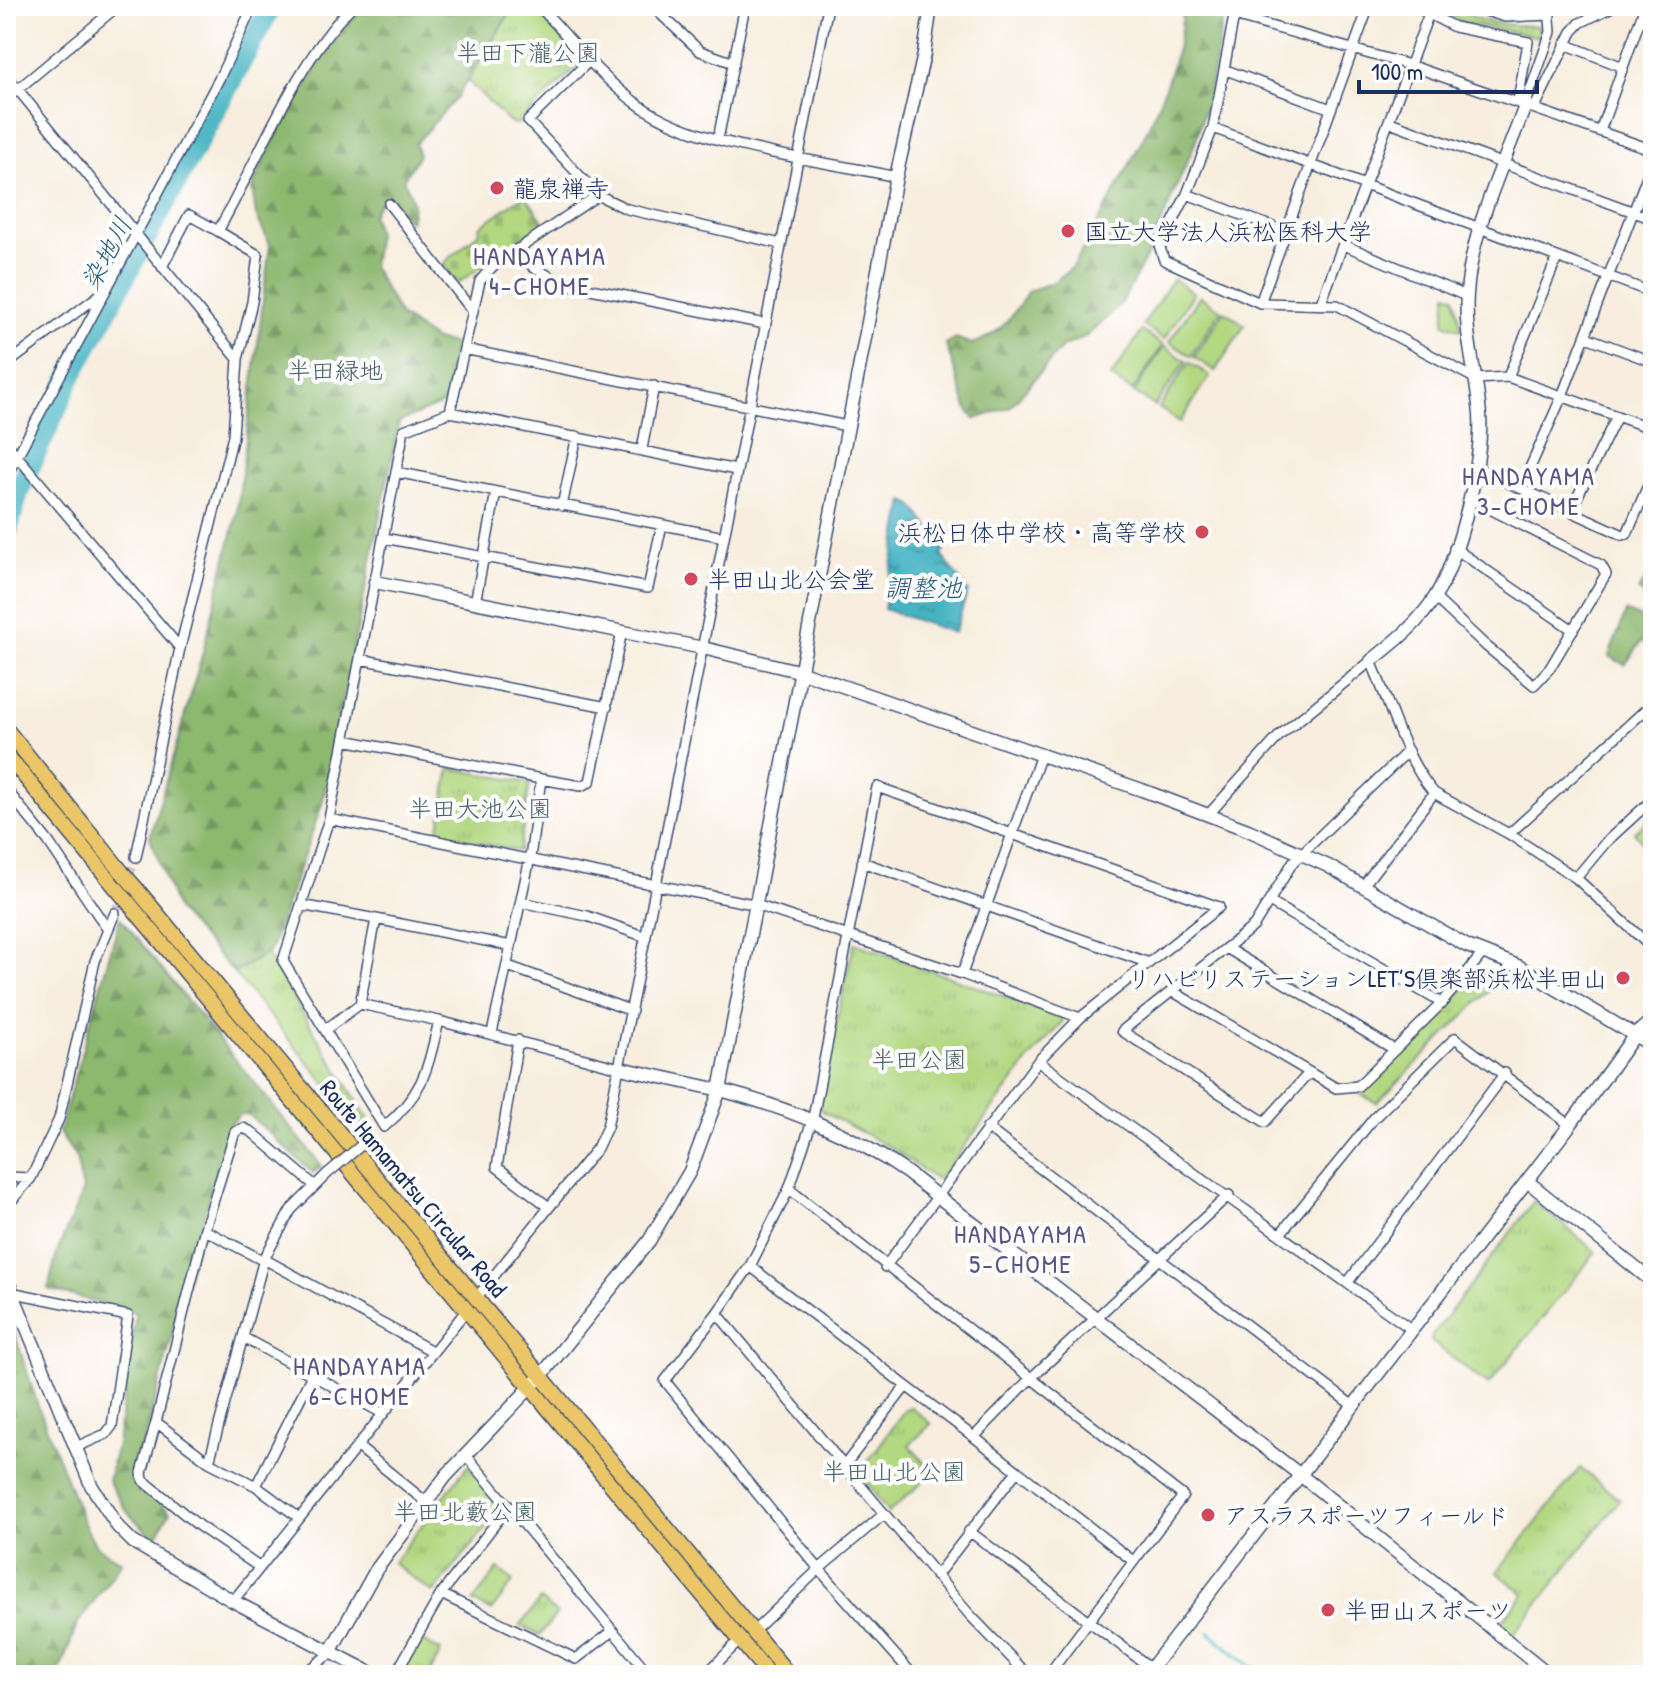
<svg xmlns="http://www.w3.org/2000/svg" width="1659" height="1681" font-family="'Patrick Hand','Klee One',sans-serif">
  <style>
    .grass { fill: url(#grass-tufts); stroke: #668470; stroke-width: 2 }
    .forest { fill: url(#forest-firs); stroke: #547467; stroke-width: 2 }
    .cemetery { fill: url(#cemetery-stones); stroke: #668470; stroke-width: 2 }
    .pitch { fill: #b2d882; stroke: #668470; stroke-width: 2 }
    .water { fill: url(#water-ripples); stroke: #307190; stroke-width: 2 }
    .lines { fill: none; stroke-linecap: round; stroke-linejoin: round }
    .stream { stroke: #46b3c2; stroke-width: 4 }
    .river { stroke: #46b3c2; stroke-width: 22 }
    .minor-tunnel { stroke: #ccc7c4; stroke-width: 9; stroke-dasharray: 9 4.5; stroke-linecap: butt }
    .minor-casing { stroke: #3c4c71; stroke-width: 12 }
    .tertiary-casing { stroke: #3c4c71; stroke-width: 15 }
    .primary-casing { stroke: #3c4c71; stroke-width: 17 }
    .minor { stroke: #fff; stroke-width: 9 }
    .tertiary { stroke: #fff; stroke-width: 12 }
    .primary { stroke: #ebc669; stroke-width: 14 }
    .minor-bridge-casing { stroke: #3c4c71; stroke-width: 12; stroke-linecap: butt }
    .primary-bridge-casing { stroke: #3c4c71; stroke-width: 17; stroke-linecap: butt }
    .minor-bridge { stroke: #fff; stroke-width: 9 }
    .primary-bridge { stroke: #ebc669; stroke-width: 14 }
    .poi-dot { fill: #d1495b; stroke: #fff; stroke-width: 3 }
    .labels { text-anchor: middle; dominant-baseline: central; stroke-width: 8; stroke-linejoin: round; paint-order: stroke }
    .park-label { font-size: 24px; fill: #486269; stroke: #fff }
    .poi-label { font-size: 24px; fill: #1b2f5e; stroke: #fff; text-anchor: start }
    .street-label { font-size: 24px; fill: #1b2f5e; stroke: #fff }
    .water-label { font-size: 26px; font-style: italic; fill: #2a5d81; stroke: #fff }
    .neighbourhood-label { font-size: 26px; letter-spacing: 2px; fill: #595584; stroke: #fff }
  </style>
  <defs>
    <pattern id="grass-tufts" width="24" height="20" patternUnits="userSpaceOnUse" patternTransform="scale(2)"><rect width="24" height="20" fill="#b2d882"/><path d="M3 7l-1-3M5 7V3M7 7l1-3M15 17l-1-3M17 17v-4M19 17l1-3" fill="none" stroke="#98ba73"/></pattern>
    <pattern id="forest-firs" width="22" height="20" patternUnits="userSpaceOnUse" patternTransform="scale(2)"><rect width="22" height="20" fill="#8db870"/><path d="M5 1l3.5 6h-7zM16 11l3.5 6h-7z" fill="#72965f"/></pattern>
    <pattern id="cemetery-stones" width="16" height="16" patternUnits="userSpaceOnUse" patternTransform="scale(2)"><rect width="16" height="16" fill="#b2d882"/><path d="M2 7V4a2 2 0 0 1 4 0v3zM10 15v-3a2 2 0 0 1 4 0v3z" fill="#98ba73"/></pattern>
    <pattern id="water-ripples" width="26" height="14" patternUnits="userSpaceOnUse" patternTransform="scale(2)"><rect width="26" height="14" fill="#46b3c2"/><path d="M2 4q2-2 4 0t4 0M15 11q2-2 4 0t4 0" fill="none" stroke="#3a92a1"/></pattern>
  </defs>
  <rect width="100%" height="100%" fill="#fff"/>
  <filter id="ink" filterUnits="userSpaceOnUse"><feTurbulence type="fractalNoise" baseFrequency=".0125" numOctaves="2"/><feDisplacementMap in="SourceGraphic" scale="16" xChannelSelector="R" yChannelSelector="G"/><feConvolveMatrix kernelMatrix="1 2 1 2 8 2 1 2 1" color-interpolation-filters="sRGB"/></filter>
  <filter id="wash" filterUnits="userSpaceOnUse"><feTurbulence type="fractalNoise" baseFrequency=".006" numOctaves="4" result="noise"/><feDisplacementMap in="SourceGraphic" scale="32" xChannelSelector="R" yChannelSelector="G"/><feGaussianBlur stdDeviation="1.8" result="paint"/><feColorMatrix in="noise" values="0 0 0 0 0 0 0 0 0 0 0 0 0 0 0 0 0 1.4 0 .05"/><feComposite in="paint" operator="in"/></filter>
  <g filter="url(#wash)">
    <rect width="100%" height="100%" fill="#f8edde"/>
    <path class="grass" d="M514,6H531L580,56L578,66L517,124L510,123L468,81Z
      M1237,6H1283L1272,17Z
      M1430,6C1452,6 1465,15 1486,21C1503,25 1520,26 1538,26L1540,37L1465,23Z
      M1447,293L1455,296L1462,330L1444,323Z
      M450,768L530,783L519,851L438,834Z
      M854,943L1062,1017V1022L1032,1056L941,1177L935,1179L890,1147L823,1112L818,1104Z
      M266,954L370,1122L365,1131L234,973Z
      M1489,971L1501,979L1377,1103L1358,1093L1478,976Z
      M1534,1201L1596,1252L1488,1385L1431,1341L1432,1336Z
      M911,1407L931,1424L909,1445L933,1473L888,1513L860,1473L905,1409Z
      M468,1465L502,1502L499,1512L433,1593L393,1563Z
      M1580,1468L1620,1500L1513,1635L1499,1624L1524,1594L1497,1572Z
      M498,1569L514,1581L491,1611L473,1602Z
      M540,1600L557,1614L540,1635L520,1626Z
      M420,1640L441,1651L429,1675H402Z"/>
    <path class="forest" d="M366,6H514L457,97L415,144L419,155L403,180C413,195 415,203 410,221L396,207V200L389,198L379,203L372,215L377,234L372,266L400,316L435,340L455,344L445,403L399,422L322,804L270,951L234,973L177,910L150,837L203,652L237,513L270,244L256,215L252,188L269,149L333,40Z
      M1183,6H1223L1225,9L1208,97L1195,143L1149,252L1121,304L1087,336L1062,347L1010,407L975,419L967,409L946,344L956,338L971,344C1000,336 1013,316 1028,291L1054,282L1073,267C1112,195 1182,87 1183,6Z
      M1653,570V603L1638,590Z
      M1626,612L1652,622L1650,643L1642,641L1625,665L1609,656Z
      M120,918L322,1166L313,1173L249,1115L241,1114L228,1126L134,1479L170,1512L155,1539L128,1513L108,1481L117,1444L136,1313L48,1289L57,1253L83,1190L76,1158L59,1132Z
      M14,1331L38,1406L84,1524L96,1546L122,1562L78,1623L58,1675H6V1333Z"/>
    <path class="cemetery" d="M525,195L544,223L458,283L443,264L480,232L479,227Z"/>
    <path class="pitch" d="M1173,279L1194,293L1164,339L1143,325Z
      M1200,296L1221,310L1191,356L1169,342Z
      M1224,311L1245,325L1215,371L1194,357Z
      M1142,331L1163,345L1132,391L1111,377Z
      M1164,346L1186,361L1155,406L1134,393Z
      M1189,362L1210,376L1180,422L1159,408Z
      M1653,818V854L1634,832Z"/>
    <path class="water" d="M904,501L913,505L945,550L941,555L968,591L954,633L884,609Z"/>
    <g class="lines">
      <path class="stream" d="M1209,1632L1261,1675"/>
      <path class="river" d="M6,534L18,492L68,382L271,6"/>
    </g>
  </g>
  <g filter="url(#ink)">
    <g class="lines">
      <path class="minor-tunnel" d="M115,913L136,857"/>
      <g class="minor-casing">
        <path id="minor" d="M539,6C571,39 601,79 639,105C699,148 822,160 896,177
          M652,6L700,51L734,63
          M828,6L656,885L753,904L962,974L1080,1018
          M1414,6L1454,27L1528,42L1518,101
          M1470,6L1505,17L1550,15
          M1565,44L1623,67
          M590,60L528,121L598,195L627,209L781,244
          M1226,70L1331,109
          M6,75L238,359
          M6,99L118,6
          M1526,103L1551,32L1549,6
          M1535,107L1572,32L1580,23L1614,6
          M1390,122L1653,219
          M1213,128L1653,293
          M1600,131L1645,6
          M718,139L745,6
          M1653,150L1409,65L1234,16L1213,128L1187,194L1160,248L1164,260L1260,303L1337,305L1476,379L1508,377L1653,429
          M1187,194L1286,232
          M389,204L471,309
          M1344,245L1466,296
          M517,249L533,267L561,283L765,324
          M162,267L189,215L218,231
          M1260,303L1369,6
          M1321,303L1428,16
          M1586,337L1653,362
          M464,349L480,281L492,267L598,195
          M6,365L102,293
          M1508,377L1557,258
          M450,412L736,470
          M6,443L180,648
          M642,449L654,386
          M1476,468L1623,535L1627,534L1653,474
          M396,472L724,537
          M6,477L219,79L253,6
          M1521,488L1562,396L1653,161
          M562,506L577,436
          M1571,510L1617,416
          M384,538L648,588L662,525
          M1454,548L1573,630
          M1435,598L1486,646L1534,685L1550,668L1606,574L1601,565L1470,499
          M475,603L496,492
          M360,659L607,707
          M345,740L541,779L530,858L492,1033
          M1408,751L1293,862L1254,926L1172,991L1336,1088L1358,1086L1442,1003L1483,953
          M541,779L581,786L590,782L622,631
          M6,789L48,841L108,930L95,961L59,1119L31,1178L6,1177
          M1653,799L1606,842L1576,878L1653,949
          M1208,815L1280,735L1371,661C1390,704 1403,757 1434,793L1509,834
          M329,819L656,885L607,1127L597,1148L477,1297
          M136,857L180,648L233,436L238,359L252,302L258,255L218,231C260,157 292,68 352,6
          M862,862L1149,963
          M1576,878L1509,834L1653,703
          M1363,886L1434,793
          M521,902L587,916L646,937
          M1271,903L1442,1003
          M301,905L376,919L360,1004
          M376,919L511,946
          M108,930L115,913
          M1228,949L1395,1050
          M508,966L632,1011
          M1172,991L1122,1031L1265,1122L1309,1073
          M326,1029L360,1004L439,1021
          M518,1040L497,1167L549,1207
          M1038,1061L1411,1329
          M620,1068L439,1021C427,1070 424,1093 384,1127L283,961L329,819L404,430L450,412L464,349L847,426
          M987,1128L1352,1405
          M314,1185L252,1132L243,1128L235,1132L205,1228L156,1422L209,1462L264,1259L291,1210L327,1174
          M789,1189L813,1118L877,787L1012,834L1041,755
          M6,1207L31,1178
          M205,1230L264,1261
          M1281,1233L1374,1118L1455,1038L1570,1125
          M264,1259L432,1351
          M750,1266L717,1313L844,1466
          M885,1267L1038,1061L1080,1018L1219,907L1012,834L962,974
          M1348,1282L1505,1073
          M15,1293L128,1316L112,1426L106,1434L76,1447
          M717,1313L665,1381L819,1569L913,1675
          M244,1338L382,1413
          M906,1386L750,1266L789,1189L1031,1378L1229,1195
          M156,1422L142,1473L143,1480L199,1526L259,1567
          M974,1437L906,1386L844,1466L969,1614L1028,1675
          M357,1446L426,1502
          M465,1454L650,1675
          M209,1462L256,1486L298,1517
          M256,1486L312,1375
          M969,1531L1151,1668
          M936,1576L1017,1471
          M441,1594L576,1659L613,1631
          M233,1601L465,1312
          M753,1632L819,1569L883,1515
          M302,1675L329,1654
          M395,1675L441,1594L509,1506
          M705,1675L739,1641
          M1048,1675L1183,1496L1031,1378L974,1437L1133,1561"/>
      </g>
      <g class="tertiary-casing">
        <path id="tertiary" d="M931,6L924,54L896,177L720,1090C788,1108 848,1132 906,1172L1299,1474L1550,1675
          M375,582L703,648L802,672L1142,790L1248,830L1328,866L1467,946L1518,966L1653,1046
          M1371,661C1395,642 1419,623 1435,597C1459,558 1483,461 1480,415C1477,376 1464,334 1467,294C1471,229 1504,165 1526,103
          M1527,1181L1653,1282
          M6,1277L91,1485L118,1527L133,1542L233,1601L375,1675
          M329,1654L376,1570L446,1476L541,1376L649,1241L690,1171L720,1090L620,1068
          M1146,1675L1570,1125L1634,1036L1653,1019"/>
      </g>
      <g class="primary-casing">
        <path id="primary" d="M6,729L122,872
          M6,754L117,889
          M135,887L789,1675
          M128,902L769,1675"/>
      </g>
      <use href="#minor" class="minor"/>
      <use href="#tertiary" class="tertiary"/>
      <use href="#primary" class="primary"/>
      <g class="minor-bridge-casing">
        <path id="minor-bridge" d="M327,1174L371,1137"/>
      </g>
      <g class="primary-bridge-casing">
        <path id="primary-bridge" d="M122,872L135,887
          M117,889L128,902"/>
      </g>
      <use href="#minor-bridge" class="minor-bridge"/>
      <use href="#primary-bridge" class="primary-bridge"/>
    </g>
  </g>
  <g class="poi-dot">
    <circle cx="497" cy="188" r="8"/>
    <circle cx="1068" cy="231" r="8"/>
    <circle cx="1202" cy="532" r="8"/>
    <circle cx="691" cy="579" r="8"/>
    <circle cx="1623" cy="978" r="8"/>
    <circle cx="1208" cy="1515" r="8"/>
    <circle cx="1328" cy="1610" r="8"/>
  </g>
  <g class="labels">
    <g class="park-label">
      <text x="528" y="52">半田下瀧公園</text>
      <text x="335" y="370">半田緑地</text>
      <text x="480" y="808">半田大池公園</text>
      <text x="919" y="1059">半田公園</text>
      <text x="894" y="1471">半田山北公園</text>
      <text x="465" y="1511">半田北藪公園</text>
    </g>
    <g class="poi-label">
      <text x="513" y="188">龍泉禅寺</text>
      <text x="1084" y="231">国立大学法人浜松医科大学</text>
      <text x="1186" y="532" text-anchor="end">浜松日体中学校・高等学校</text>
      <text x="707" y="579">半田山北公会堂</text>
      <text x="1607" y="978" text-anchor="end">リハビリステーションLET’S倶楽部浜松半田山</text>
      <text x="1224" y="1515">アスラスポーツフィールド</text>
      <text x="1344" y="1610">半田山スポーツ</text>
    </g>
    <g class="street-label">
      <text transform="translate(414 1188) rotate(50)">Route Hamamatsu Circular Road</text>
    </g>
    <g class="water-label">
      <text transform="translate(106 253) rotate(-62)">染地川</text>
      <text x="923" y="587">調整池</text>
    </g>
    <g class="neighbourhood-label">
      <text x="540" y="255">HANDAYAMA<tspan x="540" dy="30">4-CHOME</tspan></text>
      <text x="1529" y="475">HANDAYAMA<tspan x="1529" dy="30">3-CHOME</tspan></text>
      <text x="1021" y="1233">HANDAYAMA<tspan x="1021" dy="30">5-CHOME</tspan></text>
      <text x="360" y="1365">HANDAYAMA<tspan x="360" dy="30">6-CHOME</tspan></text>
    </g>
  </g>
  <rect width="1659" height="1681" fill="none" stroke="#fff" stroke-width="32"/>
  <path d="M1359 80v12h178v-12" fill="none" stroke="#1b2f5e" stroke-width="4"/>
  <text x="1371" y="80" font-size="24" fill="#1b2f5e" stroke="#ffffff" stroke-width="6" paint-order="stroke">100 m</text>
</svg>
